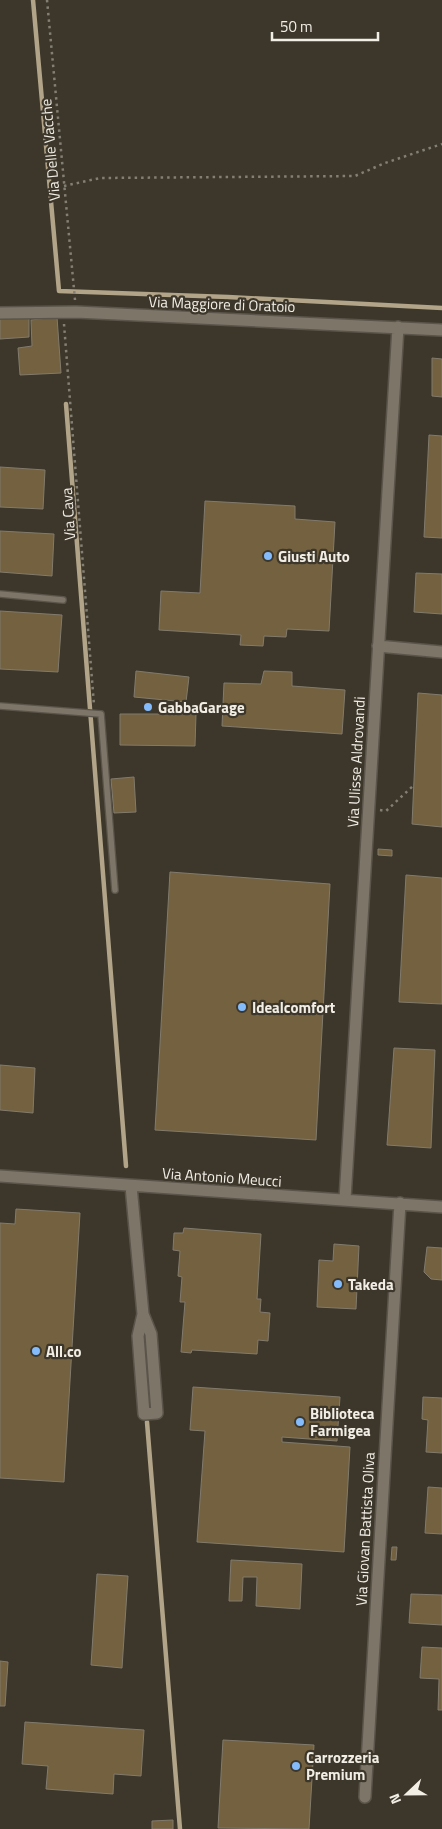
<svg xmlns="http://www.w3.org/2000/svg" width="442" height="1829" font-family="'Titillium Web',sans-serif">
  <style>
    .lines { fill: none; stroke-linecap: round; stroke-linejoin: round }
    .stream { stroke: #b2a489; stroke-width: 4.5 }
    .building { fill: #73613f; stroke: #827b6d }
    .service-casing { stroke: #5a544a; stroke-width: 8 }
    .minor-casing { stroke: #5a544a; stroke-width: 14 }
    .path { stroke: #847f74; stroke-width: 2.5; stroke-dasharray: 2.5 4; stroke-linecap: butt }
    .service { stroke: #7d7568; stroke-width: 5.5 }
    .minor { stroke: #7d7568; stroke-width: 11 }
    .poi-dot { fill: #84bcfb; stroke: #3d372b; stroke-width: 2 }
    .labels { text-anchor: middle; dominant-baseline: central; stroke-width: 4.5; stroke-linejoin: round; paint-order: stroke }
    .street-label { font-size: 15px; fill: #f2eee6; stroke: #3d372b }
    .poi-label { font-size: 15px; font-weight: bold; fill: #f2eee6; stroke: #3d372b; text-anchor: start }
  </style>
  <rect width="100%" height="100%" fill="#3d372b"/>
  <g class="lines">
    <path class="stream" d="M33,0L59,291L228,297L442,308
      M66,404L126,1166
      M147,1422L180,1829"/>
  </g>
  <path class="building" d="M57,317L61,373L20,375L18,348L32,346L31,320Z
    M0,318H29V337L0,339Z
    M432,358L442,359V397L432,396Z
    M429,435L442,436V538L424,537Z
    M0,467L45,470L43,509L0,507Z
    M205,501L295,506V519L335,522L329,631L287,629L286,637L264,636L263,646L240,645L241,635L159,630L161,591L200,593Z
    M0,531L54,534L52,576L0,572Z
    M416,573L442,574V614L414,612Z
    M0,611L62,615L58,672L0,669Z
    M136,671L189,677L186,702L134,697Z
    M264,671L292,672V686L345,690L342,734L222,726L224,683L261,684Z
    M418,693L442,695V827L412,824Z
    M120,714H196L195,746L120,745Z
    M134,777L136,812L114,813L111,779Z
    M378,849L392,850V856L378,855Z
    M170,872L330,884L316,1140L155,1130Z
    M406,875L442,878V1004L399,1002Z
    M394,1048L435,1050L431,1148L387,1145Z
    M0,1065L35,1068L33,1113L0,1110Z
    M16,1209L80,1213L64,1482L0,1478V1223L15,1224Z
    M184,1228L261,1234L257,1299H261L260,1312L270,1313L268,1341L258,1340L257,1354L192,1350L191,1353L181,1352L185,1302H180L182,1277L178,1276L180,1251L173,1250L174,1233H183Z
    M334,1244L359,1246L356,1309L317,1307L319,1260L333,1261Z
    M427,1247L442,1248V1280L431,1279L424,1272Z
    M193,1387L340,1397L337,1441L282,1437V1442L350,1447L344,1552L197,1542L205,1431L190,1430Z
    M423,1397L442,1398V1453L426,1452L428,1420L422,1419Z
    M428,1487L442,1488V1534L425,1533Z
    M392,1547H397L396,1560H391Z
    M231,1560L302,1564L300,1609L256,1606L257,1577H243L242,1601H229Z
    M97,1574L128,1576L122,1668L91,1665Z
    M411,1594L442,1595V1625L409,1623Z
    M422,1647L442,1648V1710H438L439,1679L420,1678Z
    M0,1661L8,1662L5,1706H0Z
    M25,1722L144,1730L141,1776L114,1774L113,1794L46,1789L48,1766L22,1764Z
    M223,1740L314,1745L309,1829L218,1828Z
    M173,1820V1829H152V1821Z"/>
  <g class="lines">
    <g class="service-casing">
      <path id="service" d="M0,594L63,600
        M0,706L101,714L115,890"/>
    </g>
    <g class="minor-casing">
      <path id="minor" d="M0,313L76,312L442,330
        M378,646L442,652
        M0,1176L442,1207
        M131,1186L143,1314L138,1336L144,1414L157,1413L151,1334L143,1314
        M345,1199L398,327
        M365,1797L400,1203"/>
    </g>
    <path class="path" d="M47,0L75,300
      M64,186L100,178L355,176L385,163L442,144
      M64,324L94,705
      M380,810L386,811L414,785"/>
    <use href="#service" class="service"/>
    <use href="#minor" class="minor"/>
  </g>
  <g class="poi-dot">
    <circle cx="268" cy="556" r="5"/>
    <circle cx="148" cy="707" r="5"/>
    <circle cx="242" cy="1007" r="5"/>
    <circle cx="338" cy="1284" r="5"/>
    <circle cx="36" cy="1351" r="5"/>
    <circle cx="300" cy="1422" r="5"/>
    <circle cx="296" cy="1766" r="5"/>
  </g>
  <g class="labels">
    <g class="street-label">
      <text transform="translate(50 150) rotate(-95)">Via Delle Vacche</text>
      <text transform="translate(222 304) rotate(2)">Via Maggiore di Oratoio</text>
      <text transform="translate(68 514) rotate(-94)">Via Cava</text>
      <text transform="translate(356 762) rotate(-87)">Via Ulisse Aldrovandi</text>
      <text transform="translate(222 1177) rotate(4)">Via Antonio Meucci</text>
      <text transform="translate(365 1529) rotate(-87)">Via Giovan Battista Oliva</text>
    </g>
    <g class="poi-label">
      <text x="278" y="556">Giusti Auto</text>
      <text x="158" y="707">GabbaGarage</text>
      <text x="252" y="1007">Idealcomfort</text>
      <text x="348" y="1284">Takeda</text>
      <text x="46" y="1351">All.co</text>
      <text x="310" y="1413">Biblioteca<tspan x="310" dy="17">Farmigea</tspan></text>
      <text x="306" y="1757">Carrozzeria<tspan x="306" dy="17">Premium</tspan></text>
    </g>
  </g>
  <g transform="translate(407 1794) rotate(248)" stroke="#3d372b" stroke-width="4" paint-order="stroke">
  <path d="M0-4L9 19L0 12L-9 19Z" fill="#f2eee6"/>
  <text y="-8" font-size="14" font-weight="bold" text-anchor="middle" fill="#f2eee6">N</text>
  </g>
  <path d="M272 32v8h106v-8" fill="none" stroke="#f2eee6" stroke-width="2.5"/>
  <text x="280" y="32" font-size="15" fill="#f2eee6" stroke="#3d372b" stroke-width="4" paint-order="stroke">50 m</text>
</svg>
